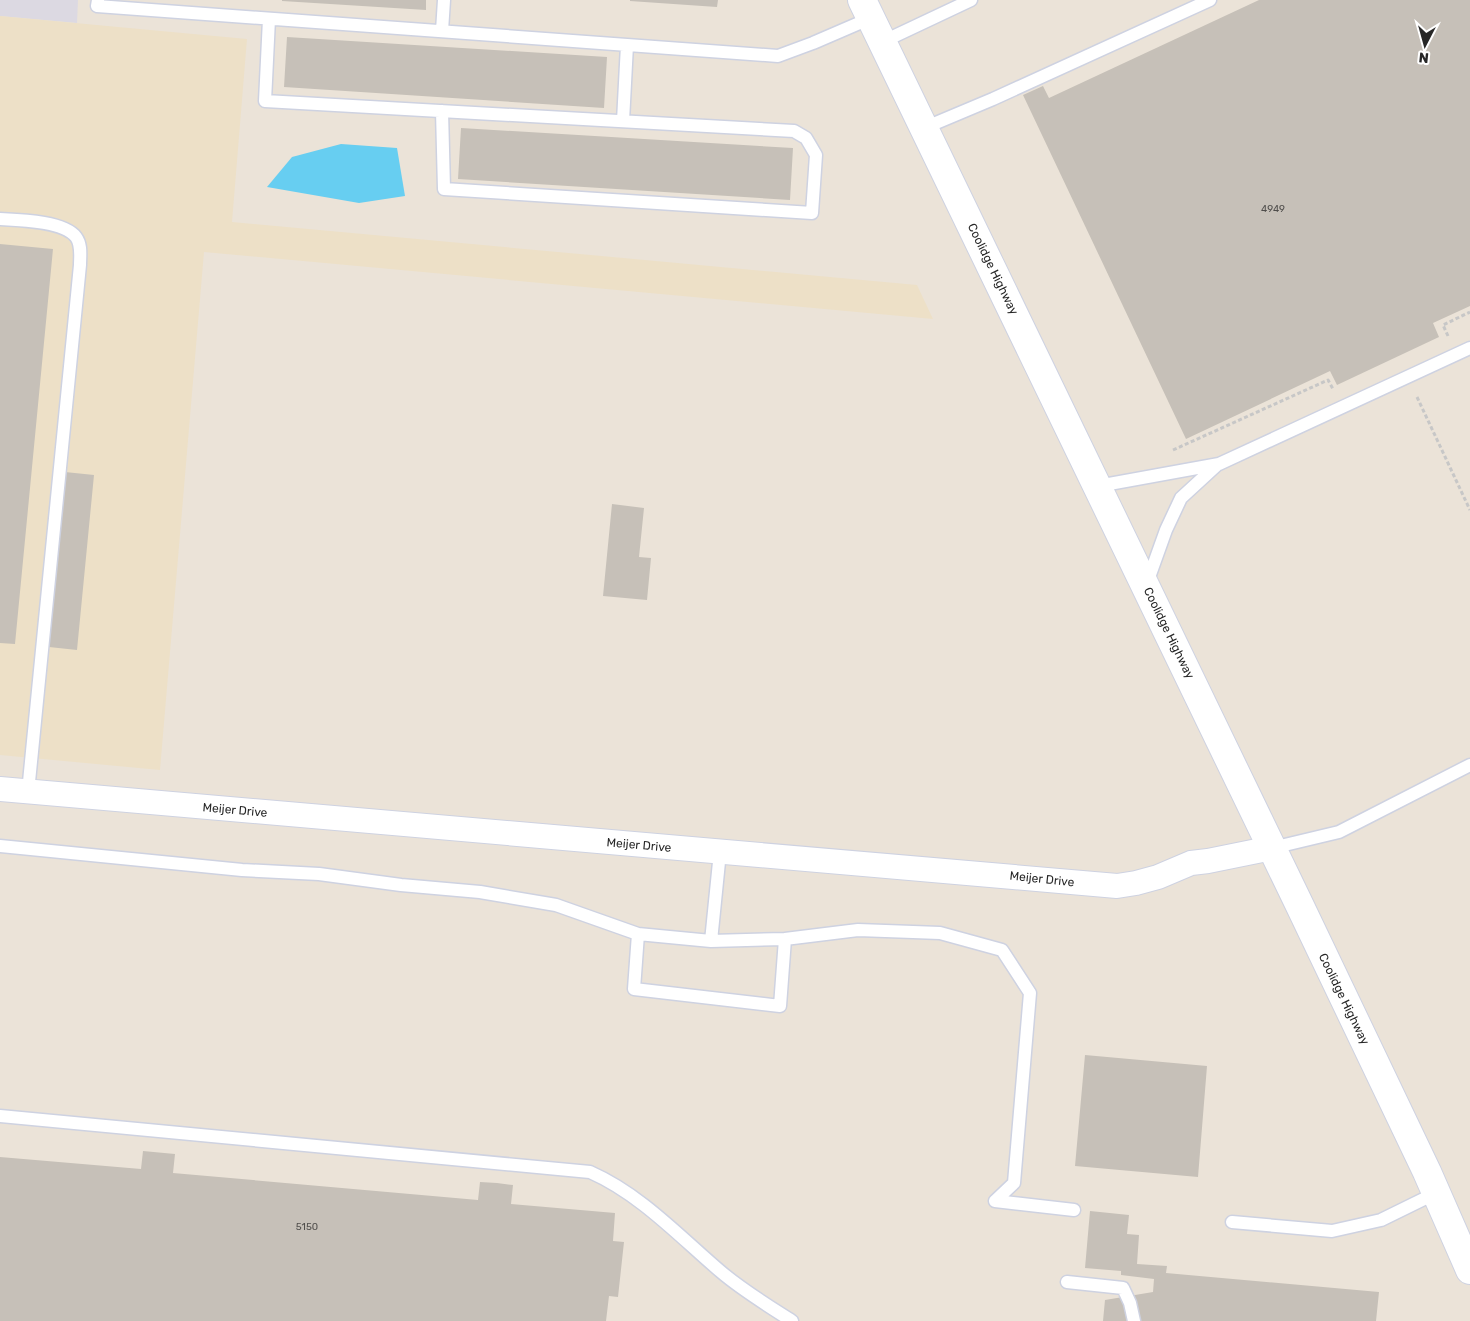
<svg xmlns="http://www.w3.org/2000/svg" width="1470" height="1321" font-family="Rubik,sans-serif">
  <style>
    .industrial { fill: #dcd9e2 }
    .education { fill: #ede0c7 }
    .water { fill: #67cef1 }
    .building { fill: #c6c0b8 }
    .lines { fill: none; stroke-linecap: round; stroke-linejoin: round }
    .service-casing { stroke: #ced2e1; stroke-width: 15 }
    .minor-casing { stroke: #ced2e1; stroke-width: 26 }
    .secondary-casing { stroke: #ced2e1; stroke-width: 30 }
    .path { stroke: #c7c7c7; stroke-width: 3; stroke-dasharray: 4 2.5; stroke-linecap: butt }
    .service { stroke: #fff; stroke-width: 12 }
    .minor { stroke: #fff; stroke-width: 24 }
    .secondary { stroke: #fff; stroke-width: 28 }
    .labels { text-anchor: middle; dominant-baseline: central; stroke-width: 4; stroke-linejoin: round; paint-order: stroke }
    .number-label { font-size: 10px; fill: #4f4d4b }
    .street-label { font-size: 12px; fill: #272727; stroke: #fff }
  </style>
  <rect width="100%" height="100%" fill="#ebe3d8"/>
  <path class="industrial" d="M0,0H78L77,23L0,16Z"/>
  <path class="education" d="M0,16L247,39L232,222L917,285L933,319L204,252L160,770L0,755Z"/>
  <path class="water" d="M341,144L397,148L405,196L359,203L267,187L292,157Z"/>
  <path class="building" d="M282,0H426V10L282,1Z
    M630,0H718L717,7L630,1Z
    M1259,0H1470V306L1433,323L1439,337L1337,385L1330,371L1186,439L1023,95L1043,86L1049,98Z
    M287,37L607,57L604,108L284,87Z
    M461,128L793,148L790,200L458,179Z
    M0,244L53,249L15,644L0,643Z
    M65,472L94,475L77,650L49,647Z
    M612,504L644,508L639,557L651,558L647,600L603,596Z
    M1085,1055L1207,1066L1198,1177L1075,1166Z
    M143,1151L175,1154L173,1173L478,1200L480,1182L497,1183L513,1185L511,1204L615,1213L613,1241L624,1242L618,1297L609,1296L606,1321H0V1157L141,1169Z
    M1090,1211L1129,1215L1127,1234L1139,1235L1137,1264L1167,1266L1166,1273L1379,1292L1376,1321H1103L1105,1300L1153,1292L1154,1279L1121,1275V1271L1085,1268Z"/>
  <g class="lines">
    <g class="service-casing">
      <path id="service" d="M98,0L97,6L778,56L813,43L871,18
        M269,19L265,101L794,131L806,138L816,155L812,213L444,189L442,111
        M442,31L444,0
        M882,42L971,0
        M623,121L627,45
        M924,128L993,99L1210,0
        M0,219C19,220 64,221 76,237C82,245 80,256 80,265L28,792
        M1098,486L1219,464L1470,348
        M1147,583L1166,530L1181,498L1218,464
        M0,846L242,870L319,874L401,885L480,892L556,905L638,934L711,941L785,939L780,1006L634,989L638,934
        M1272,848L1339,832L1470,765
        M785,939L858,930L913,932L940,933L1002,950L1030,993L1014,1183L995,1201
        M711,941L720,852
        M0,1116L590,1172C640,1194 679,1236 720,1271C742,1290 767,1305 792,1321
        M995,1201L1074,1210
        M1232,1222L1332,1231L1381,1220L1436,1193
        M1067,1282L1123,1288L1130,1303L1134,1321"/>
    </g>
    <g class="minor-casing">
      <path id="minor" d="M0,789L1117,886L1136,883L1158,877L1191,863L1208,861L1272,848"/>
    </g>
    <g class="secondary-casing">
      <path id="secondary" d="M862,0L1300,906L1427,1172L1470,1270"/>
    </g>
    <path class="path" d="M1448,336L1443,325L1470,312
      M1417,397L1470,510
      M1173,450L1328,380L1333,389"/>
    <use href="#service" class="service"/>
    <use href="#minor" class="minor"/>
    <use href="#secondary" class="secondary"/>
  </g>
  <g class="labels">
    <g class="number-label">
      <text x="1273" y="209">4949</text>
      <text x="307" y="1227">5150</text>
    </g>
    <g class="street-label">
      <text transform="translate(993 269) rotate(64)">Coolidge Highway</text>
      <text transform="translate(1169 633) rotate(64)">Coolidge Highway</text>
      <text transform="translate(235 810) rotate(5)">Meijer Drive</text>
      <text transform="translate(639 845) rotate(5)">Meijer Drive</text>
      <text transform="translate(1042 879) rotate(6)">Meijer Drive</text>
      <text transform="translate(1344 999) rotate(64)">Coolidge Highway</text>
    </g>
  </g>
  <g transform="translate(1425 45) rotate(186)" stroke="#ffffff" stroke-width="4" paint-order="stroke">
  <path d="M0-4L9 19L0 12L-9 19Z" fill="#272727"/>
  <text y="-8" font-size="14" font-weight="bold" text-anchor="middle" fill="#272727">N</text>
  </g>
</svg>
